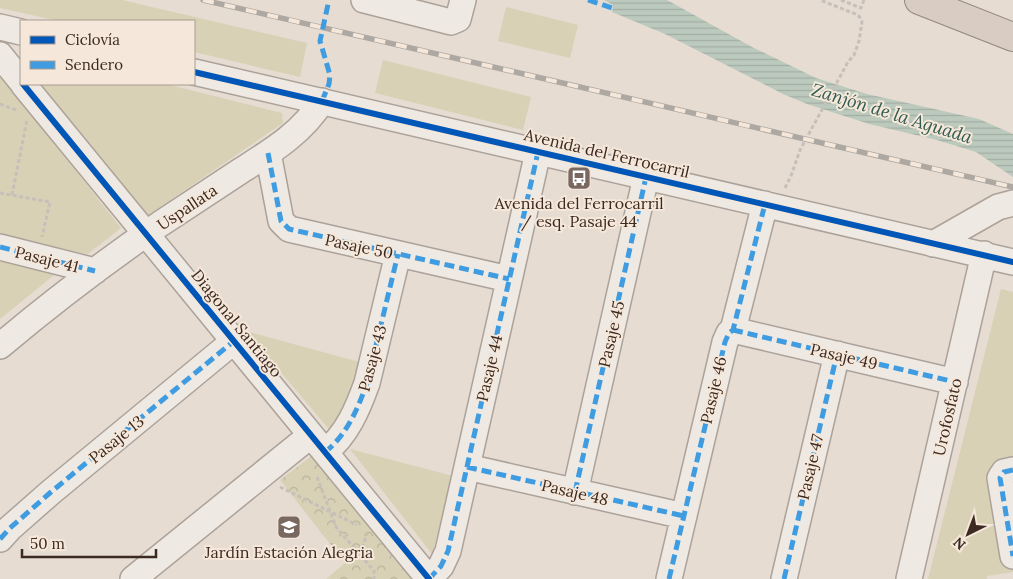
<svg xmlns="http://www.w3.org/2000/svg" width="1013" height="579" font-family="Lora,serif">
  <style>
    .grass { fill: #d8d1b5 }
    .forest { fill: url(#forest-crowns) }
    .water { fill: url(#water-rules) }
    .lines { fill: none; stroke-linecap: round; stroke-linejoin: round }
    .minor-casing { stroke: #aca29a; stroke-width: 28 }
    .highway-casing { stroke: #918781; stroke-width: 30 }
    .path { stroke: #c7bfb9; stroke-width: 3; stroke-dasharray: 4 2.5; stroke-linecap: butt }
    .minor { stroke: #eee9e3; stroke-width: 25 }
    .highway { stroke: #d9ccc3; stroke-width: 28 }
    .rail-casing { stroke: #aea8a3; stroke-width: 5.5 }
    .rail { stroke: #f5e8da; stroke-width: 4; stroke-dasharray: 11; stroke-linecap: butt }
    .quiet { stroke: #3f9ce0; stroke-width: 5; stroke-dasharray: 10 5; stroke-linecap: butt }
    .cycleway-casing { stroke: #f5e8da; stroke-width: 9 }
    .cycleway { stroke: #0057b8; stroke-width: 6 }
    .labels { text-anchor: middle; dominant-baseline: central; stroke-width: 4; stroke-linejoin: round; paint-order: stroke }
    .street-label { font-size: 16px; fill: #3c2921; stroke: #f5e8da }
    .poi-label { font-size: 16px; fill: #3c2921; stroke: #f5e8da }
    .water-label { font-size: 18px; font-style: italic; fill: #315b50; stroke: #f5e8da }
  </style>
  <defs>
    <pattern id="forest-crowns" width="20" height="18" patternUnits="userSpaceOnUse" patternTransform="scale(1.25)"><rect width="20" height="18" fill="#d8d1b5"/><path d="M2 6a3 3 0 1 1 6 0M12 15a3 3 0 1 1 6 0" fill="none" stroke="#bab39b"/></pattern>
    <pattern id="water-rules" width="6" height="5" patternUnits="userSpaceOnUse" patternTransform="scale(1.25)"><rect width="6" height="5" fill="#bccabe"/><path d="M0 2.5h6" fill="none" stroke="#a2aea3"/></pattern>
  </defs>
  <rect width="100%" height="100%" fill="#e6dcd2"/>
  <path class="grass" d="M0,0H122L307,43L300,77L194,52V21H59L0,8Z
    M506,7L578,25L570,58L498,41Z
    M383,60L531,97L523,130L375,93Z
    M0,75L121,228L88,254L0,236Z
    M38,84H166L282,113L283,123L147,216Z
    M0,252L64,267L0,319Z
    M1001,289L1013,292V572L987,576V579H928Z
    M246,331L363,363L333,434Z
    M350,449L453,476L432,554Z"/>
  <path class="forest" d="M313,455L412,579H326L345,563L280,480Z"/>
  <path class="water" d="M604,0H667L752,47L816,78L867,94L979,119L1013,134V177L976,152L937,140L869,124L807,104L783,94L665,34L612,12L613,5Z"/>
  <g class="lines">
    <g class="minor-casing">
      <path id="minor" d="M364,0L451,22L458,19L463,0
        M0,27L21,32
        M0,55L21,81
        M194,72L1013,262
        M23,84L429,579
        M268,153L281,221L289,229L509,279
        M933,244L998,207L1013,203
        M0,247L95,271
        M733,330L955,382
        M0,346C51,303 105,262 160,224C187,206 215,188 242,170C272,151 303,132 322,101
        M325,452C347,435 358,408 367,383L398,254
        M467,467L684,516
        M1013,470L1004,472L1000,478L1013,556
        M575,492L646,177
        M0,539L10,528L51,492L234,341
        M133,579L311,435
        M429,579L441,566L448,551L538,152
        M669,579L725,342L729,333L733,330L765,204
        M784,579L837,354
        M909,579L984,254"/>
    </g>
    <g class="highway-casing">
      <path id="highway" d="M919,0L1013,37"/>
    </g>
    <path class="path" d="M841,0L861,8L864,0
      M0,104L16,110
      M785,188L791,176L800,150L848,62L854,55L859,41L862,22L861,19L858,15L820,0
      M0,193L50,202L42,237
      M12,195L27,120
      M317,477L336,527L374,571V579
      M280,487L357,525
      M360,554L367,534"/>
    <use href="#minor" class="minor"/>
    <use href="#highway" class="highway"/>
    <g class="rail-casing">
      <path id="rail" d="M203,0L1013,187"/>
    </g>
    <use href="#rail" class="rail"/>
    <path class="quiet" d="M588,0L612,8
      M322,101L329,84L330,75L320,41L329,0
      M268,153L281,221L289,229L509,279
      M0,247L95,271
      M733,330L955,382
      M325,452C347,435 358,408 367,383L398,254
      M467,467L684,516
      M1013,470L1004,472L1000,478L1013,556
      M575,492L646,177
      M0,539L10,528L51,492L234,341
      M429,579L441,566L448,551L538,152
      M669,579L725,342L729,333L733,330L765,204
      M784,579L837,354"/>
    <g class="cycleway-casing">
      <path id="cycleway" d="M194,72L1013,262
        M23,84L429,579"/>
    </g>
    <use href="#cycleway" class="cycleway"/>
  </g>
  <defs>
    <g id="bus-square" transform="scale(1.25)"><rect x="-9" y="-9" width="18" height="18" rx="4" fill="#78685f" stroke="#f5e8da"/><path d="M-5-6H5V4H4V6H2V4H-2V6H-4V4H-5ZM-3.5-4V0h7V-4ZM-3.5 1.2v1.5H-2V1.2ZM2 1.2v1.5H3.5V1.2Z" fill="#fff"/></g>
    <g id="school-square" transform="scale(1.25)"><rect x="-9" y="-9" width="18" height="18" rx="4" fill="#78685f" stroke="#f5e8da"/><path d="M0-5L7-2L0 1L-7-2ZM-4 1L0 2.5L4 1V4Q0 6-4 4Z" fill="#fff"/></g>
  </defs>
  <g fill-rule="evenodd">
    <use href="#bus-square" x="579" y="178"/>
    <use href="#school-square" x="289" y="527"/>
  </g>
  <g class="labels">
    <g class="street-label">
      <text transform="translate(607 153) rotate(13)">Avenida del Ferrocarril</text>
      <text transform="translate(187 207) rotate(-34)">Uspallata</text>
      <text transform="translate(359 246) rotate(12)">Pasaje 50</text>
      <text transform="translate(47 259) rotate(14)">Pasaje 41</text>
      <text transform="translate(237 323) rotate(51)">Diagonal Santiago</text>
      <text transform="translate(611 334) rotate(-77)">Pasaje 45</text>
      <text transform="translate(844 356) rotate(13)">Pasaje 49</text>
      <text transform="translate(372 358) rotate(-75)">Pasaje 43</text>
      <text transform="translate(489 368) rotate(-77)">Pasaje 44</text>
      <text transform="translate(713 390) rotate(-77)">Pasaje 46</text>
      <text transform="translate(947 417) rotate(-77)">Urofosfato</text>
      <text transform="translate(116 439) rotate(-39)">Pasaje 13</text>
      <text transform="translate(810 467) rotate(-77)">Pasaje 47</text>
      <text transform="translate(575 492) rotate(13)">Pasaje 48</text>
    </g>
    <g class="poi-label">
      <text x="579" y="203">Avenida del Ferrocarril<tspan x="579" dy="18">/ esq. Pasaje 44</tspan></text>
      <text x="289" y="552">Jardín Estación Alegria</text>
    </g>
    <g class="water-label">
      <text transform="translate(892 113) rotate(17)">Zanjón de la Aguada</text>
    </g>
  </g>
  <rect x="20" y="20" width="175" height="65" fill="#f5e8da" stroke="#ab9c90"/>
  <rect x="30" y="36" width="25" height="8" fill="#0057b8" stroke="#ab9c90"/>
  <text x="65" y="45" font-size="15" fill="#3c2921">Ciclovía</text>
  <rect x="30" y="61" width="25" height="8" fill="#3f9ce0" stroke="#ab9c90"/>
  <text x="65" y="70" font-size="15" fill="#3c2921">Sendero</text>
  <g transform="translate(968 534) rotate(222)" stroke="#f5e8da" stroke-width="4" paint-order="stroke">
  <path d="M0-4L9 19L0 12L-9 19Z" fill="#3c2921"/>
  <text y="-8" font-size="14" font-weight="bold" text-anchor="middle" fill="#3c2921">N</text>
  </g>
  <path d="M22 549v8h134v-8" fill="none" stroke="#3c2921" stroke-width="2.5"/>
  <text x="30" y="549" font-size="15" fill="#3c2921" stroke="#f5e8da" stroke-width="4" paint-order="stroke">50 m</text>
</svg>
